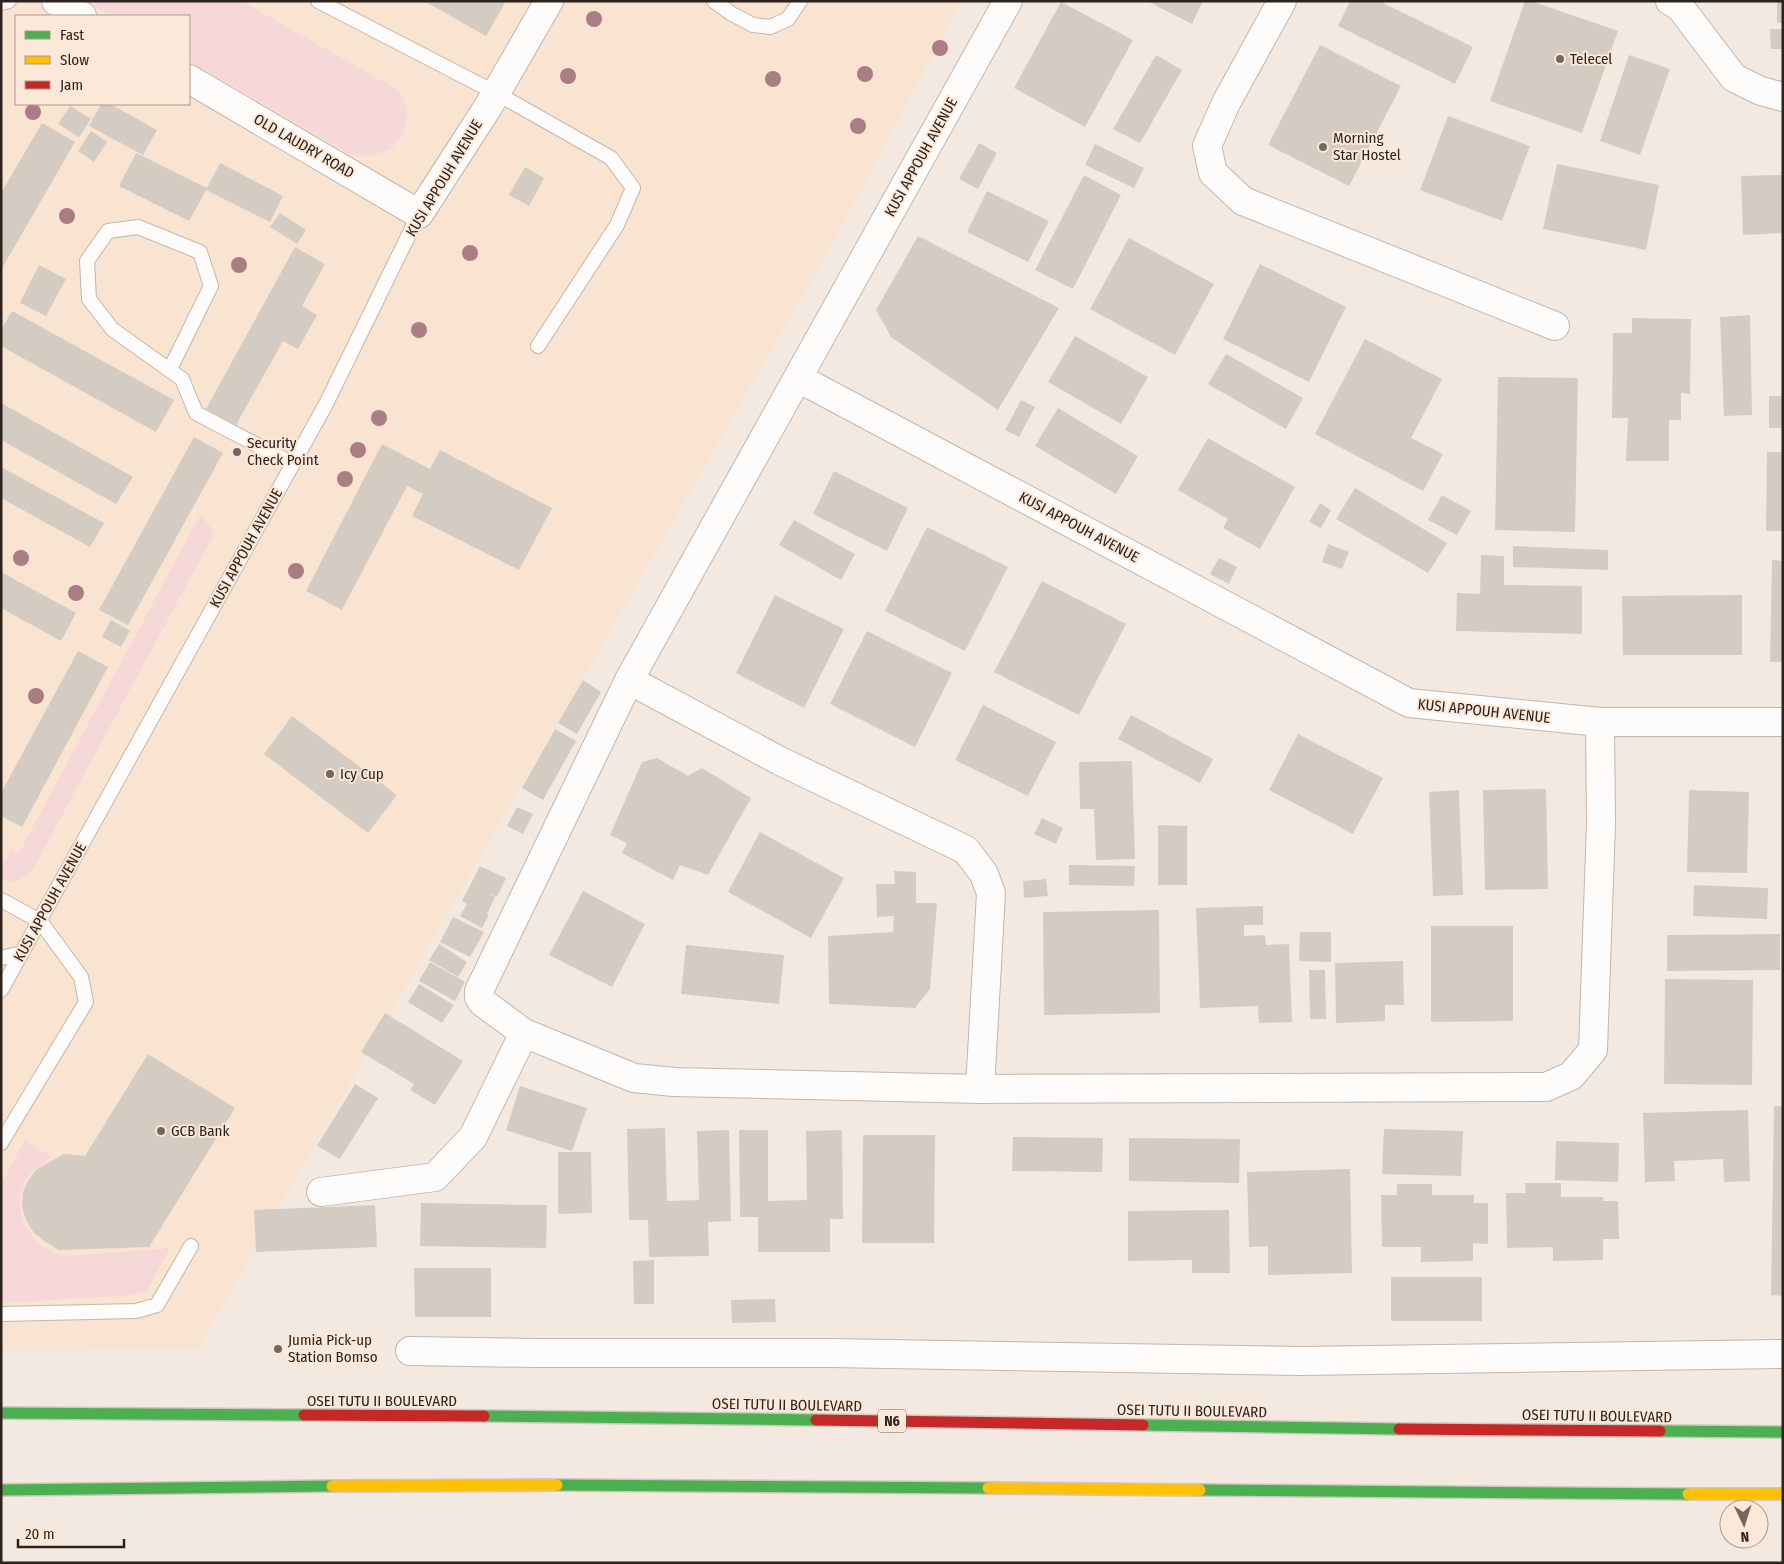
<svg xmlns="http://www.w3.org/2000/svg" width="1784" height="1564" font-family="'Fira Sans Condensed',sans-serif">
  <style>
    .built { fill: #f9e3d1; fill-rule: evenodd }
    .green { fill: #f7d8d9 }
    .building { fill: #d4ccc3 }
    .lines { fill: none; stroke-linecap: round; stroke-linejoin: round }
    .lane-casing { stroke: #c0b7af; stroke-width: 16 }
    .street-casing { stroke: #c0b7af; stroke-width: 30 }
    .fast-casing { stroke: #cdc7c2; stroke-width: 14 }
    .slow-casing { stroke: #cdc7c2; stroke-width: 14 }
    .jam-casing { stroke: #cdc7c2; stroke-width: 14 }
    .lane { stroke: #fdfcfa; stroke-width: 14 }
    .street { stroke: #fdfcfa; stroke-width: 28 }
    .fast { stroke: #4caf50; stroke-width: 11 }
    .slow { stroke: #ffc107; stroke-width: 11 }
    .jam { stroke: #c62828; stroke-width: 11 }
    .tree { fill: #aa7c83 }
    .poi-dot { fill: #736861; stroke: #fce8d8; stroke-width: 2 }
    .labels { text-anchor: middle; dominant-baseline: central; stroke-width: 4; stroke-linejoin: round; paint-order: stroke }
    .shield { fill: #fce8d8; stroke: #6b5e54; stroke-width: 1 }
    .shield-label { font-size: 14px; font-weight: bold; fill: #2d231c }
    .poi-label { font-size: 15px; fill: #2d231c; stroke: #fce8d8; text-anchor: start }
    .street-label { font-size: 15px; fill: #2d231c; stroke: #fce8d8 }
  </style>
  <rect width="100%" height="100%" fill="#f4e9e0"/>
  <path class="built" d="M1,1H962L827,254L198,1349L1,1351ZM16,16H189V104H16Z"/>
  <path class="green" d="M85,1H241L400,91L407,111L404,132L391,149L371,156L350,154L189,61V16H111Z
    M200,515L210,526L213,536L33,869L14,883L1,877V870L11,850L19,853Z
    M25,1140L52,1157C32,1169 20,1179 20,1204C20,1229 42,1253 67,1256C77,1257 88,1254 98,1254C122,1252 146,1250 170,1248L147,1290L132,1295L1,1303V1185Z"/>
  <path class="building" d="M424,1H506L486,36Z
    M1147,1H1203L1192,24Z
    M1350,1H1379L1473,47L1455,84L1338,26Z
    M1525,1H1531L1618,31L1582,133L1490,101Z
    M1777,1H1783V23H1777Z
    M1061,2L1133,40L1085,127L1014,88Z
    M1770,29H1783V49H1771Z
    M1320,45L1401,86L1349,186L1268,145Z
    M1156,55L1182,70L1140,143L1113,129Z
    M1629,55L1670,69L1640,155L1600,141Z
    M101,104H110L157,130L143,155L89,126Z
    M70,106L91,119L79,137L58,124Z
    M1448,116L1530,146L1502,221L1420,190Z
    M42,123L75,142L1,270V193Z
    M91,131L107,142L94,162L78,151Z
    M979,143L997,153L978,189L959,179Z
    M1095,144L1144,168L1134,188L1085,165Z
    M136,153L207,188L220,163L283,196L270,222L206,190L189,221L119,186Z
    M1557,164L1659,185L1646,250L1543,229Z
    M525,167L544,178L529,206L509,195Z
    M1084,175L1121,195L1073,289L1035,270Z
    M1783,175V233L1743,235L1741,176Z
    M987,191L1049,221L1028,262L967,232Z
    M280,213L306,230L297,244L270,227Z
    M918,236L1059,308L998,410L891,337L876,310Z
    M1129,238L1214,284L1175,355L1090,309Z
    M295,247L325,264L302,306L317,315L298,349L283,341L236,425L206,409Z
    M1260,264L1346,307L1309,382L1223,339Z
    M39,265L66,279L46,316L20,303Z
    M12,311L174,400L156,432L1,346V330Z
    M1750,315L1752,415L1724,416L1720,317Z
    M1632,318L1691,319L1690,394L1681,393V420H1669V461H1626L1628,418H1612L1613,333H1632Z
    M1075,336L1148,377L1121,424L1048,382Z
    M1365,339L1442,379L1411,438L1443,454L1423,491L1315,434Z
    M1226,354L1303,398L1286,429L1208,384Z
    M1498,377L1578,378L1575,532L1495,530Z
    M1769,396H1783V428H1769Z
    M1021,400L1035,407L1019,437L1005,430Z
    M1,403L133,477L116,504L1,440Z
    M1058,408L1138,456L1116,494L1035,446Z
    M194,437L223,453L128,625L99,610Z
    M1208,438L1295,487L1260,549L1223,528L1228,519L1178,490Z
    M382,444L430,469L440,450L552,508L519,570L412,516L423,494L407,486L342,610L306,591Z
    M1767,452H1783V531H1766Z
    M1,467L104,523L90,547L1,498Z
    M834,471L908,508L887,551L813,514Z
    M1355,488L1447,543L1428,573L1336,519Z
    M1442,495L1471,511L1457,535L1428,520Z
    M1320,503L1331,510L1321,528L1309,522Z
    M794,520L855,554L841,580L779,545Z
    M927,527L1008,567L965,651L885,611Z
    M1328,544L1349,552L1342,569L1322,562Z
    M1513,546L1608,550V570L1513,567Z
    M1481,555L1504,556V585L1582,586V634L1456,631L1457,593L1480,594Z
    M1219,558L1237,567L1229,584L1210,574Z
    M1772,560L1783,561V662H1770Z
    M1,572L76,613L61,641L1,608Z
    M1042,581L1126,624L1079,715L994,672Z
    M775,595L844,629L804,708L736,673Z
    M1742,595V655H1623L1622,596Z
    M111,620L130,631L121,647L102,637Z
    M867,631L952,673L915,747L830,704Z
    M78,651L108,667L22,827L1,816V793Z
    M583,680L601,692L577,734L558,723Z
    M983,705L1056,742L1028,796L955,760Z
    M1131,715L1213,759L1200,783L1118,739Z
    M292,716L397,795L368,833L264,754Z
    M555,729L576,741L543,800L522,788Z
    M1298,734L1383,778L1353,834L1269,790Z
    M657,758L688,776L702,768L751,798L708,875L680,865L673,880L622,853L627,843L610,835L642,762Z
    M1132,761L1135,859L1096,860L1094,809H1080L1079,762Z
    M1546,789L1548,889L1485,890L1483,790Z
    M1459,790L1463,895L1433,896L1429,792Z
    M1689,790L1749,792L1747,873L1687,872Z
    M517,807L533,814L523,834L507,826Z
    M1042,818L1063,828L1056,844L1034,834Z
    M1158,825L1187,826V885H1158Z
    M760,832L844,878L811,938L728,892Z
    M1069,865L1135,866L1134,886L1069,885Z
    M480,866L506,878L497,897L486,892L495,897L487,914L479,910L489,915L482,928L460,916L467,904L462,901Z
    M894,871L916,872V903H937L930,989L915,1008L829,1004L828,936L893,932L894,916L877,917L876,884H895Z
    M1046,879L1048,896L1024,898L1023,881Z
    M1694,885L1768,888L1767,919L1693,916Z
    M583,891L645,924L612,987L549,955Z
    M1263,906V925H1244V936L1265,935L1266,945L1289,944L1292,1022L1259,1023L1258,1006L1200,1008L1196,908Z
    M1159,910L1160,1013L1044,1015L1043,912Z
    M453,917L484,932L470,957L440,942Z
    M1431,926H1513V1021L1431,1022Z
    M1300,932H1331V962L1299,961Z
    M1780,934V970L1667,971V935Z
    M439,944L467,962L458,977L429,960Z
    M686,945L784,955L779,1004L681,994Z
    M1403,961L1404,1005H1385V1021L1336,1023L1335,963Z
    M430,962L465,982L455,1001L419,981Z
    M1309,970H1325L1326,1019H1310Z
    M1665,979L1753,980L1752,1085L1664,1084Z
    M419,984L454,1005L442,1023L408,1002Z
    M385,1013L463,1061L435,1105L410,1090L414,1084L361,1052Z
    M148,1054L235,1108L149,1247L59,1250L44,1241L34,1233L26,1220L22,1206L23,1192L29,1179L37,1169L64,1154L85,1156Z
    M355,1084L378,1098L340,1159L317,1146Z
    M520,1086L587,1108L572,1151L506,1130Z
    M1774,1106H1783V1296L1771,1295Z
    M1748,1110L1750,1181L1724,1182L1723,1159L1674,1161L1675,1181L1645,1182L1643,1113Z
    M665,1128L667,1201L699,1200L697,1131L729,1130L731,1221L708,1222L709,1256L649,1257L648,1220H629L627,1129Z
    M1384,1129L1463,1131L1461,1176L1382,1174Z
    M739,1130H768V1201L807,1200L806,1131L842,1130L843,1219H830V1252H758V1217H740Z
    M863,1135H935L934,1243H862Z
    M1013,1137L1103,1138L1102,1172L1012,1171Z
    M1129,1138L1240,1139L1239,1183L1129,1181Z
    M1556,1141L1619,1143L1618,1182L1555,1180Z
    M558,1152H591L592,1213L558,1214Z
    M1350,1169L1352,1273L1268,1275V1246L1249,1247L1247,1172Z
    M1525,1183H1561V1197H1603V1201H1618L1619,1239H1603V1260L1553,1261V1247L1507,1248L1506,1193H1526Z
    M1397,1184H1432V1195H1474V1203H1488V1244L1473,1243V1261L1421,1262V1247H1382L1381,1195H1397Z
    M421,1203L547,1205L546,1248L420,1246Z
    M375,1205L377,1247L256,1252L254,1210Z
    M1229,1210L1230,1273H1192V1260L1128,1261V1211Z
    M654,1260V1304H634L633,1261Z
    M414,1268H491V1317H415Z
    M1391,1277H1482V1321H1391Z
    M775,1299L776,1322L732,1323L731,1300Z"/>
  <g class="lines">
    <g class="lane-casing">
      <path id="lane" d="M318,1L496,93L611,158L633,188L617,225L538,346
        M714,1L732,14L753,25L770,27L788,19L800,1
        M1,3L9,1
        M170,369L211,286L200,252L138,227L108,231L87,261L89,299L112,329L182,379L196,413L293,464
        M1,900L40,921L81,977L86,1002L1,1143
        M1,958L22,953
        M1,990L326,404L419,214
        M1,1314L136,1311L157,1305L191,1246"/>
    </g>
    <g class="street-casing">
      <path id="street" d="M56,1L82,16
        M1008,1L629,680L479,991V997L482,1002L524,1033L634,1078L674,1082L980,1089L1546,1087L1571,1076L1593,1050L1601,824L1600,722
        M1282,1L1226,103L1207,146L1213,173L1243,201L1555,326
        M1670,1L1680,7L1734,78L1761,91L1783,97
        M189,79L419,214L488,107L549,1
        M798,378L1409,703L1600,722H1783
        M629,680L780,761L966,850L984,874L991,893L980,1089
        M321,1192L435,1177L473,1137L524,1033
        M410,1351L533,1353H830L1301,1361L1783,1354"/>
    </g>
    <g class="fast-casing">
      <path id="fast" d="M1,1413L304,1415
        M484,1416L816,1420
        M1143,1425L1399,1429
        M1660,1431L1783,1432
        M557,1485L988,1488
        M1,1490L332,1486
        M1200,1490L1688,1494"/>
    </g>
    <g class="slow-casing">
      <path id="slow" d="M332,1486L557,1485
        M988,1488L1200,1490
        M1688,1494H1783"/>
    </g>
    <g class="jam-casing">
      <path id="jam" d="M304,1415L484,1416
        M816,1420L1143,1425
        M1399,1429L1660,1431"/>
    </g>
    <use href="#lane" class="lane"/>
    <use href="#street" class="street"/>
    <use href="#fast" class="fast"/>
    <use href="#slow" class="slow"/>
    <use href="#jam" class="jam"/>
  </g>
  <g class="tree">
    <circle cx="594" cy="19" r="8"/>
    <circle cx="940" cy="48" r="8"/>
    <circle cx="865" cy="74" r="8"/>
    <circle cx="568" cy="76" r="8"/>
    <circle cx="773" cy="79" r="8"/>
    <circle cx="33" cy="112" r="8"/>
    <circle cx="858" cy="126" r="8"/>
    <circle cx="67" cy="216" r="8"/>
    <circle cx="470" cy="253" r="8"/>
    <circle cx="239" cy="265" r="8"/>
    <circle cx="419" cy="330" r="8"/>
    <circle cx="379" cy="418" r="8"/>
    <circle cx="358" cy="450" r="8"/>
    <circle cx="345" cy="479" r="8"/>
    <circle cx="21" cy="558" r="8"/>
    <circle cx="296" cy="571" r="8"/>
    <circle cx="76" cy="593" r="8"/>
    <circle cx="36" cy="696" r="8"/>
  </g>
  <g class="poi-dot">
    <circle cx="1560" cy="59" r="5"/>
    <circle cx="1323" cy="147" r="5"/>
    <circle cx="237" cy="452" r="5"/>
    <circle cx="330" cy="774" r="5"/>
    <circle cx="161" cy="1131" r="5"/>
    <circle cx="278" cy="1349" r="5"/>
  </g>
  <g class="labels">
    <rect class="shield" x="878" y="1409.5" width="28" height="23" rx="4"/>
    <g class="shield-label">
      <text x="892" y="1421">N6</text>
    </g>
    <g class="poi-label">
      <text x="1570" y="59">Telecel</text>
      <text x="1333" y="138">Morning<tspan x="1333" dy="17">Star Hostel</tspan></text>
      <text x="247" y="443">Security<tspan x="247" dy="17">Check Point</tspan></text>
      <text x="340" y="774">Icy Cup</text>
      <text x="171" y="1131">GCB Bank</text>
      <text x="288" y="1340">Jumia Pick-up<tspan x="288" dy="17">Station Bomso</tspan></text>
    </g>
    <g class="street-label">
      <text transform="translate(304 146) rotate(30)">OLD LAUDRY ROAD</text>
      <text transform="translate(921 157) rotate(-61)">KUSI APPOUH AVENUE</text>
      <text transform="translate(444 178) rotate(-59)">KUSI APPOUH AVENUE</text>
      <text transform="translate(1079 527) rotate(28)">KUSI APPOUH AVENUE</text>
      <text transform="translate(246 548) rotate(-61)">KUSI APPOUH AVENUE</text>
      <text transform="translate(1484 711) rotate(6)">KUSI APPOUH AVENUE</text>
      <text transform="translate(50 902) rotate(-61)">KUSI APPOUH AVENUE</text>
      <text x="382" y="1401">OSEI TUTU II BOULEVARD</text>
      <text transform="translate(787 1405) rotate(1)">OSEI TUTU II BOULEVARD</text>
      <text transform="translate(1192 1411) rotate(1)">OSEI TUTU II BOULEVARD</text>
      <text transform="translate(1597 1416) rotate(1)">OSEI TUTU II BOULEVARD</text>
    </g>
  </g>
  <rect width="1784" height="1564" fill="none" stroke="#2d231c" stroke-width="5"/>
  <rect x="15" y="15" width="175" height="90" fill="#fce8d8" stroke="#a9998d"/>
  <rect x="25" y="31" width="25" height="8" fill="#4caf50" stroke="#a9998d"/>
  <text x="60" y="40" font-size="15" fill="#2d231c">Fast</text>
  <rect x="25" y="56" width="25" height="8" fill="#ffc107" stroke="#a9998d"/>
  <text x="60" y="65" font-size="15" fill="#2d231c">Slow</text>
  <rect x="25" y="81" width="25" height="8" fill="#c62828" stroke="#a9998d"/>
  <text x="60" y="90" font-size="15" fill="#2d231c">Jam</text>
  <g transform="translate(1744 1524) rotate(176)"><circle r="24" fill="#fce8d8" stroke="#a9998d"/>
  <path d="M0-4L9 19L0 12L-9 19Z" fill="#736861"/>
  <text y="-8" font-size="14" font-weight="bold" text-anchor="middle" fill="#2d231c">N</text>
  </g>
  <path d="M18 1539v8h106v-8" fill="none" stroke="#2d231c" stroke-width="2.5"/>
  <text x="25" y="1539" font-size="15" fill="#2d231c" stroke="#fce8d8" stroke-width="4" paint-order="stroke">20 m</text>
</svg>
